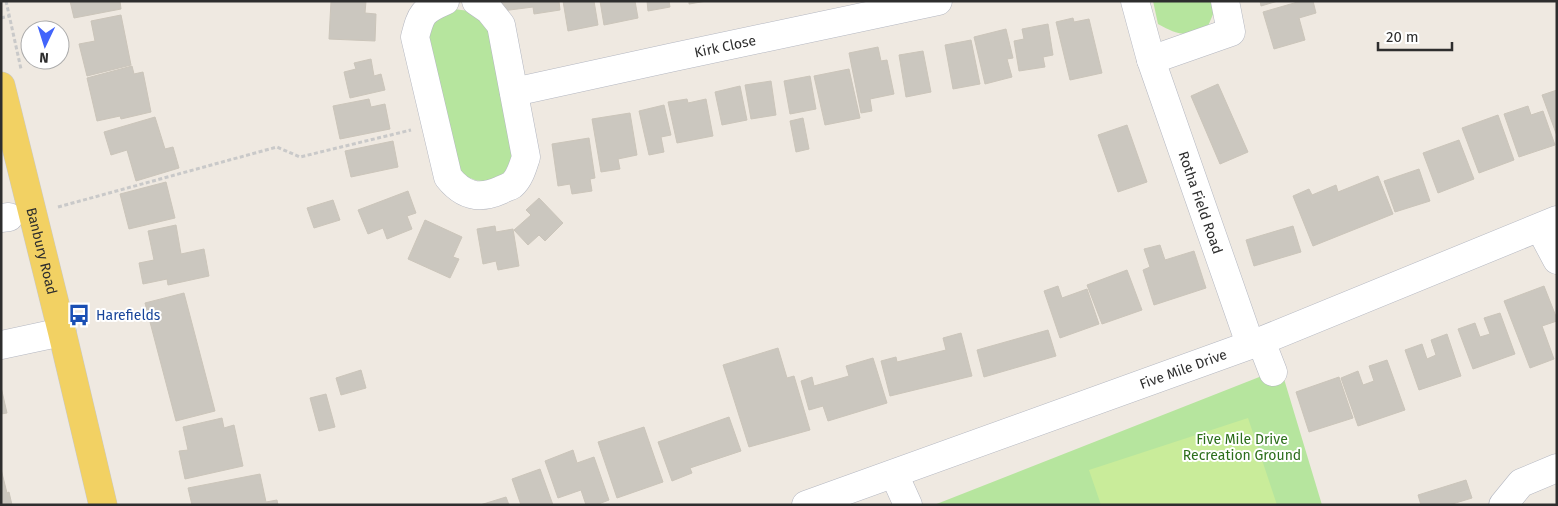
<svg xmlns="http://www.w3.org/2000/svg" width="1558" height="506" font-family="'Fira Sans',sans-serif">
  <style>
    .green { fill: #b6e59e }
    .pitch { fill: #c9ec9a }
    .building { fill: #cbc7bf; stroke: #cbc5ba }
    .lines { fill: none; stroke-linecap: round; stroke-linejoin: round }
    .minor-casing { stroke: #b4b7c1; stroke-width: 29 }
    .major-casing { stroke: #c9c9c9; stroke-width: 29 }
    .path { stroke: #c9c9c9; stroke-width: 3; stroke-dasharray: 4 2.5; stroke-linecap: butt }
    .minor { stroke: #fff; stroke-width: 28 }
    .major { stroke: #f2d163; stroke-width: 28 }
    .labels { text-anchor: middle; dominant-baseline: central; stroke-width: 4; stroke-linejoin: round; paint-order: stroke }
    .street-label { font-size: 14px; fill: #2e2e2e; stroke: #fff }
    .transit-label { font-size: 14px; fill: #164399; stroke: #fff; text-anchor: start }
    .park-label { font-size: 14px; fill: #2c6e1b; stroke: #fff }
  </style>
  <rect width="100%" height="100%" fill="#efe9e1"/>
  <path class="green" d="M1153,1H1216L1217,5L1208,26C1185,37 1180,36 1158,24Z
    M453,9L478,12L490,26L515,152L507,173C484,184 479,184 457,171L426,40L434,21Z
    M1281,369L1322,505H934L1277,370Z"/>
  <path class="pitch" d="M1248,418L1277,505H1101L1089,470Z"/>
  <path class="building" d="M70,1H120L121,9L74,18Z
    M331,1H366L365,13L376,14L375,41L329,39Z
    M501,1H559L560,10L534,14L533,7L502,11Z
    M563,1H594L598,25L568,31Z
    M600,1H635L638,18L604,25Z
    M647,1H669L670,7L648,11Z
    M689,1H707L689,4Z
    M1260,1H1278L1261,6Z
    M1301,1H1313L1316,13L1299,18L1305,40L1274,49L1263,12Z
    M121,15L131,65L87,76L79,44L95,41L91,21Z
    M1073,18L1074,22L1089,19L1102,73L1070,80L1056,22Z
    M1048,24L1053,55L1043,57L1045,67L1019,71L1014,41L1024,39L1022,29Z
    M1006,29L1013,58L1007,59L1012,77L985,84L974,37Z
    M971,40L980,84L953,89L945,45Z
    M878,47L881,61L887,60L894,94L870,99L872,111L861,113L849,53Z
    M923,51L931,92L906,97L899,55Z
    M371,59L374,76L381,74L385,90L350,98L344,72L356,69L354,63Z
    M132,66L134,74L143,72L151,112L121,119L120,116L97,121L87,78Z
    M849,69L860,118L825,125L814,76Z
    M810,76L816,109L790,114L784,81Z
    M771,81L776,115L751,119L745,85Z
    M1218,84L1248,152L1220,164L1191,96Z
    M740,86L747,120L722,125L715,92Z
    M1557,90V136L1542,95Z
    M369,99L371,107L385,104L390,129L340,139L333,106Z
    M687,99L688,103L706,99L713,136L677,143L668,102Z
    M664,105L671,135L661,137L664,152L649,155L639,111Z
    M1528,106L1531,115L1543,111L1555,145L1519,157L1504,114Z
    M630,113L637,155L618,159L620,169L601,172L592,119Z
    M1498,115L1514,160L1479,173L1462,128Z
    M155,117L165,149L173,147L179,168L136,181L127,150L111,155L104,132Z
    M803,118L809,149L796,152L790,121Z
    M1127,125L1147,182L1118,192L1098,135Z
    M589,138L595,178L590,179L592,191L572,194L570,184L558,186L552,144Z
    M1459,140L1474,179L1438,193L1423,153Z
    M393,141L398,167L351,177L345,151Z
    M1419,169L1430,201L1395,212L1384,181Z
    M1378,176L1393,214L1313,246L1293,196L1309,189L1312,195L1336,185L1338,192Z
    M166,182L175,218L129,229L120,194Z
    M408,191L416,213L407,216L412,229L387,239L383,228L368,234L358,210Z
    M539,198L563,223L545,241L539,235L528,245L514,230L531,215L526,210Z
    M333,200L340,220L314,228L307,208Z
    M425,220L462,237L453,257L459,259L450,278L408,259Z
    M176,225L181,254L204,249L209,276L168,285L167,279L143,284L139,263L154,260L148,231Z
    M495,226L496,232L513,229L519,266L498,270L496,261L483,264L477,229Z
    M1293,226L1301,252L1254,266L1246,240Z
    M1160,245L1165,260L1194,251L1206,288L1154,305L1143,270L1150,267L1144,249Z
    M1127,270L1142,310L1102,324L1087,285Z
    M1058,286L1062,298L1087,289L1099,324L1060,338L1044,291Z
    M1544,286L1557,319V321L1542,326L1554,359L1530,368L1504,301Z
    M184,293L215,411L176,421L145,303Z
    M1500,313L1515,354L1473,369L1458,329L1475,323L1480,337L1490,334L1484,318Z
    M1048,330L1056,356L984,377L977,350Z
    M961,333L972,376L890,396L881,361L896,357L897,362L946,350L943,338Z
    M1447,334L1461,376L1419,390L1405,350L1422,344L1427,359L1436,355L1431,340Z
    M778,348L787,378L794,376L810,430L749,447L723,365Z
    M873,358L887,403L828,421L823,406L809,410L801,381L812,377L814,386L849,376L846,366Z
    M1387,360L1405,410L1358,426L1341,378L1358,371L1363,385L1374,381L1369,366Z
    M361,370L366,388L341,395L336,378Z
    M1339,377L1353,418L1309,432L1296,392Z
    M1,387L7,413L1,414Z
    M326,394L335,427L319,431L310,398Z
    M729,417L741,451L690,468L692,473L672,481L658,442Z
    M222,418L224,428L234,425L243,466L185,479L179,451L188,450L183,427Z
    M644,427L663,482L617,498L598,442Z
    M573,450L577,463L594,457L609,500L596,505H586L581,490L558,498L545,461Z
    M1,469L7,493L9,492L12,505H1Z
    M540,469L553,505H521L512,479Z
    M260,474L266,502L277,500L278,505H192L188,488Z
    M1466,480L1472,498L1449,505H1421L1418,495Z
    M506,497L509,505H480Z"/>
  <g class="lines">
    <g class="minor-casing">
      <g id="minor">
        <path d="M445,1C422,11 421,14 415,37L448,177C463,196 479,200 501,190C504,188 509,187 512,185C520,178 523,166 526,157L501,25L489,10L476,1"/>
        <path id="s1" d="M1135,1L1151,60L1250,344"/>
        <path d="M1151,60L1231,32L1225,1"/>
        <path id="s2" d="M514,92L674,57L938,1"/>
        <path d="M1,218L9,217"/>
        <path d="M1540,228L1557,260"/>
        <path d="M1261,341L1273,372"/>
        <path d="M1,345L62,332"/>
        <path d="M894,474L908,505"/>
        <path id="s3" d="M806,505L1261,341L1557,220"/>
        <path d="M1503,505L1521,483L1557,468"/>
      </g>
    </g>
    <g class="major-casing">
      <g id="major">
        <path id="s4" d="M1,86L62,332L103,505"/>
      </g>
    </g>
    <path class="path" d="M6,1L21,69
      M1,18L9,16
      M58,207L277,147L300,157L411,130"/>
    <use href="#minor" class="minor"/>
    <use href="#major" class="major"/>
  </g>
  <defs>
    <g id="bus-bare" transform="scale(1.725)"><path d="M-5-6H5V4H4V6H2V4H-2V6H-4V4H-5ZM-3.5-4V0h7V-4ZM-3.5 1.2v1.5H-2V1.2ZM2 1.2v1.5H3.5V1.2Z" fill="#1a4fb4" stroke="#fff" stroke-width="2.5" paint-order="stroke"/></g>
  </defs>
  <g fill-rule="evenodd">
    <use href="#bus-bare" x="79" y="315"/>
  </g>
  <g class="labels">
    <g class="street-label">
      <text stroke="none"><textPath href="#s2" startOffset="216">Kirk Close</textPath></text>
      <text stroke="none"><textPath href="#s1" startOffset="212">Rotha Field Road</textPath></text>
      <text stroke="none"><textPath href="#s4" startOffset="170">Banbury Road</textPath></text>
      <text stroke="none"><textPath href="#s3" startOffset="401">Five Mile Drive</textPath></text>
    </g>
    <g class="transit-label">
      <text x="96" y="315">Harefields</text>
    </g>
    <g class="park-label">
      <text x="1242" y="439">Five Mile Drive<tspan x="1242" dy="16">Recreation Ground</tspan></text>
    </g>
  </g>
  <rect width="1558" height="506" fill="none" stroke="#2e2e2e" stroke-width="5"/>
  <g transform="translate(45 45) rotate(184)"><circle r="24" fill="#ffffff" stroke="#ababab"/>
  <path d="M0-4L9 19L0 12L-9 19Z" fill="#4264fb"/>
  <text y="-8" font-size="14" font-weight="bold" text-anchor="middle" fill="#2e2e2e">N</text>
  </g>
  <path d="M1378 42v8h74v-8" fill="none" stroke="#2e2e2e" stroke-width="2.5"/>
  <text x="1386" y="42" font-size="15" fill="#2e2e2e" stroke="#ffffff" stroke-width="4" paint-order="stroke">20 m</text>
</svg>
